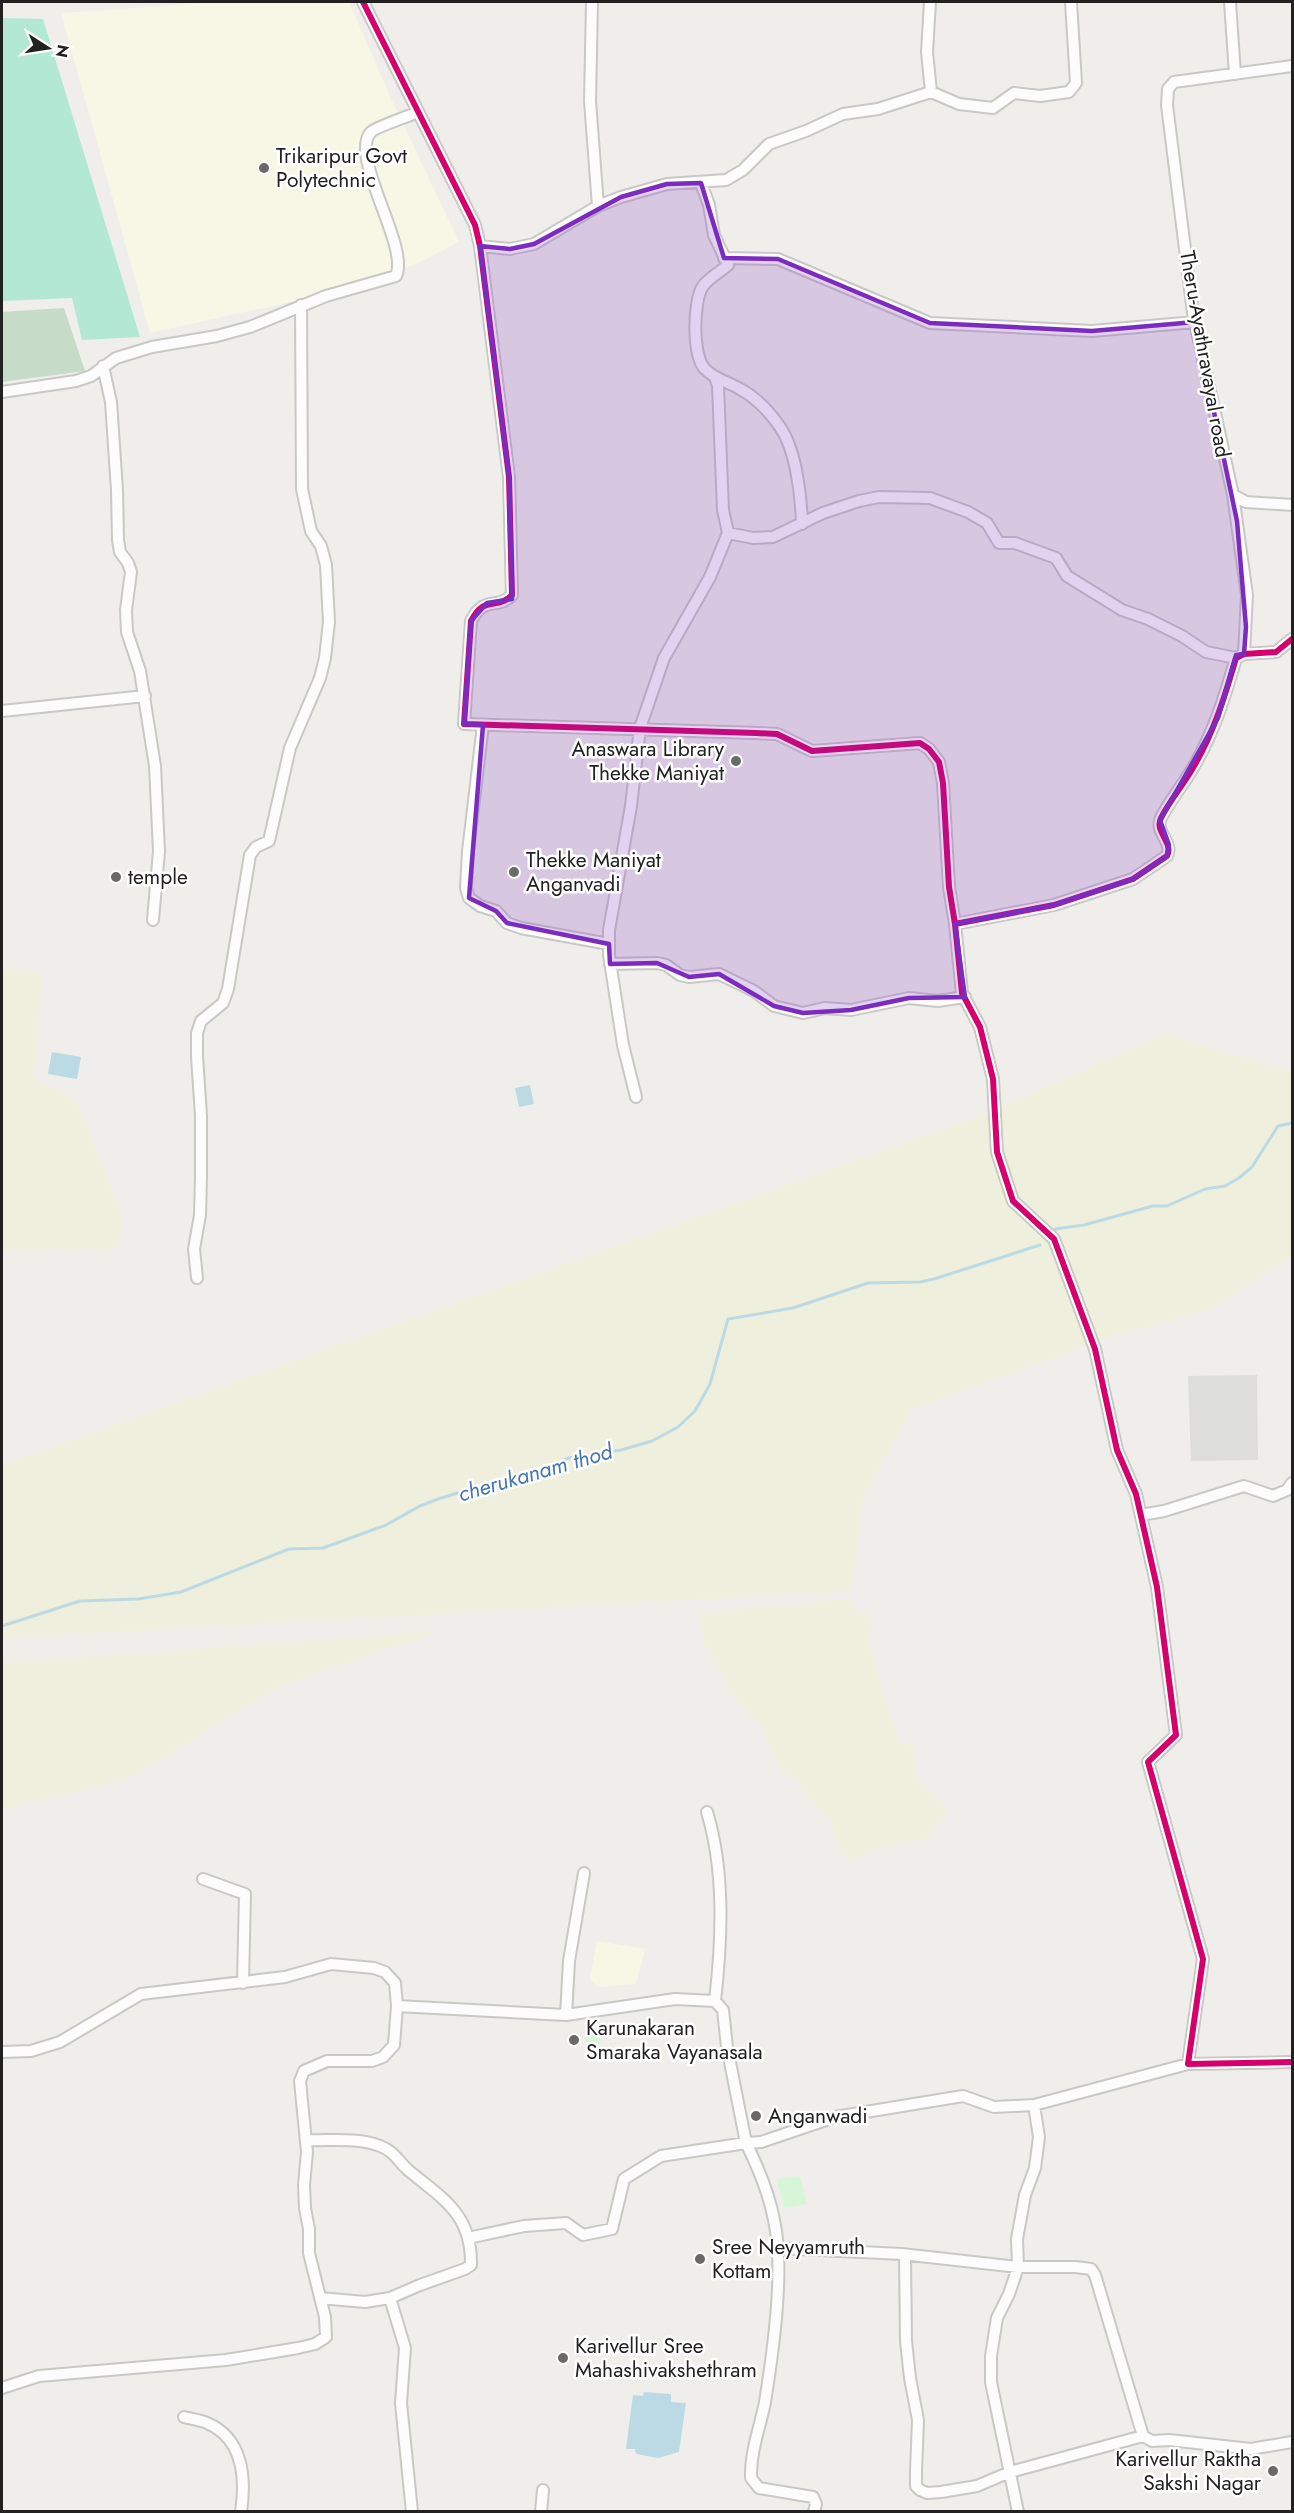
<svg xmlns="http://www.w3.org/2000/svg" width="1294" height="2513" font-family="Jost,sans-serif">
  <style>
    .education { fill: #f7f7e6 }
    .religious { fill: #dddddb }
    .farmland { fill: #eef0dd }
    .cemetery { fill: #c7dbc9 }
    .park { fill: #d7f6d8 }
    .pitch { fill: #b3e8d4 }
    .water { fill: #bcdae4 }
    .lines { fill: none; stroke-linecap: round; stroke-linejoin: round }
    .stream { stroke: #bcdae4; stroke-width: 3 }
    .minor-casing { stroke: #c8c8c6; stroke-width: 14 }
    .minor { stroke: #fdfcfc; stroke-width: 10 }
    .cycleway-casing { stroke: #fff; stroke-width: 10 }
    .cycleway { stroke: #d6006c; stroke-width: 6 }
    .marked { fill: #7b2cbf; fill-opacity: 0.2; stroke: #7b2cbf; stroke-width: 4.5; stroke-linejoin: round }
    .poi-dot { fill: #696967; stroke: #fff; stroke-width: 2 }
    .labels { text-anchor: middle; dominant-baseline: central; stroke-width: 5; stroke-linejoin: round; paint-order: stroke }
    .poi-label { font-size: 21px; fill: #212121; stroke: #fff; text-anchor: start }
    .street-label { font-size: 21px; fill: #212121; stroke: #fff }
    .water-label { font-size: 22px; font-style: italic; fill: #4476af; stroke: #fff }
  </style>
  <rect width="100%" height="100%" fill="#efeeea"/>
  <path class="education" d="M216,2H349L389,94L459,242L414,265L313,297L150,333L61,13Z
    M597,1941L645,1949L636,1984L598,1987L590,1979Z"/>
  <path class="religious" d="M1257,1375L1258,1460L1191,1461L1188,1376Z"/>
  <path class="farmland" d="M29,969L38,973L41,982L38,1052L33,1072L38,1081L45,1086L63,1091L78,1104L121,1213L122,1223L119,1242L112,1248L83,1251L2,1249V970Z
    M1165,1034L1292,1072V1256L1213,1308L1109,1337L913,1409L864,1493L852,1591L2,1638V1465L986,1114Z
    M851,1599L857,1611L870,1614L872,1627L868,1644L878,1669L882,1692L900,1742L913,1747L917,1779L941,1802L949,1814L936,1824L933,1837L873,1849L848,1862L836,1839L830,1820L813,1803L799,1783L779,1767L763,1729L741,1706L729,1688L704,1642L699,1612Z
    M440,1631L279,1686L126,1780L2,1809V1663Z"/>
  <path class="cemetery" d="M64,308L85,371L2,382V312Z"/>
  <path class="park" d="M586,2031H601L599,2047L585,2048Z
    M800,2176L807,2204L785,2208L776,2179Z"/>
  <path class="pitch" d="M2,18L43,19L140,337L82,340L72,298L2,301Z"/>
  <path class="water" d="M52,1052L81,1057L77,1079L48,1074Z
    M530,1085L534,1104L519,1107L515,1088Z
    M644,2392L671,2394V2402L686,2403L679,2452L658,2458L636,2454L635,2449H626L633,2395L643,2396Z"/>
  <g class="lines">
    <path class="stream" d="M1055,1229L1084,1225L1153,1206H1167L1205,1189L1225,1186L1239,1178L1252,1167L1278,1126L1292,1123
      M2,1626L80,1601L138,1599L181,1592L289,1549L323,1548L386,1525L420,1506L441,1498L461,1492L483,1491L569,1458L621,1450L652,1441L678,1427L695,1411L710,1384L728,1319L793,1308L868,1283L920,1282L934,1279L1040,1245"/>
    <g class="minor-casing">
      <path id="minor" d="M363,2L475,225L480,246L509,477L512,595C496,611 485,594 471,621L464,724L756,733L777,734L812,751L920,743L929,749L939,762L943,783L949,887L955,924
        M592,2L590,101L598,206
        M1230,2L1235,74
        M1292,66L1174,82L1168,89L1167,105L1193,313L1233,495L1246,502L1292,505
        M931,92L959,104L993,108L1014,93L1040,96L1069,92L1076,83L1071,2
        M701,183L709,205L714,235L728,265C720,272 709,278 703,286C693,300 692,356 705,369C714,379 729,382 740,389C757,398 769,411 780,427C796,450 801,495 802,524
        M480,246L510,249L534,244L598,206L621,197L667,184L726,180L743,170L769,144L806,131L843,114L878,109L931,92L927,52L930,2
        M724,258L778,259L930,323L1092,331L1195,322
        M103,366L111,402L117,490L118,540L120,552L128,563L131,572L126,610L127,632L140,671L155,766L159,851L153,920
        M715,377L718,386L723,510L728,533L753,538L773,537L823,513L859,501L879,497L930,498L968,512L987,523L999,543H1015L1056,558L1067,576L1122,610L1148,619L1182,636L1206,652L1236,658
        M2,392L76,381L91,376L116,358L152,347L217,336L250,327L326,296L396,276C410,246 348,156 371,132C374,128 409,116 418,112
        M1233,495L1247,595L1244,654
        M1292,639L1276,652L1244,654L1236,658C1225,696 1214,732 1194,766C1184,784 1170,800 1161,818C1154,832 1174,842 1167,856L1133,879L1054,905L955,924L962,993L980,1027L993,1079L997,1152L1013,1201L1054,1239L1095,1349L1117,1450L1136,1494L1157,1587L1176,1735L1148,1762L1203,1959L1188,2064L1292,2062
        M2,711L145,696
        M483,725L468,851L466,888L469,898L480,906L496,911L507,923L521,928L609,944
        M610,964L657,963L666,965L680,975L689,977L719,974L754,991L774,1006L803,1013L825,1008L851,1010L909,998L938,1001L965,997
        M636,1097L623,1045L609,955V930L631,806L640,728L664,658L710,577L728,533
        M197,1278L194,1249L200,1215L201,1177V1116L197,1056V1033L201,1021L223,1003L228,989L250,855L256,847L269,841L290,748L320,678L325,658L329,622L326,565L321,546L311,531L302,489L301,305
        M1141,1515L1164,1511L1244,1486L1273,1496L1287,1490L1292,1483
        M707,1812C725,1871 722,1940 715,2001
        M203,1879L245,1894L243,1983
        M566,2015L569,1961L584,1873
        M2,2052L31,2051L60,2042L141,1994L285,1977L331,1964L374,1968L385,1972L395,1983L397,2006L566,2015L675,1999L715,2001L723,2010L727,2047L746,2143L761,2142L835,2117L963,2096L994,2107L1034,2105L1188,2064
        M306,2140C330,2141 357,2137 380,2146C394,2151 398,2161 408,2170C443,2199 472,2214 471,2265L465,2269L420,2285L390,2298L365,2302L320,2298
        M468,2238L524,2226L566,2223L583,2235L612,2229L624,2179L661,2156L746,2143C758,2167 769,2193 774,2220C785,2269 773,2352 765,2402C760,2428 750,2452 751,2478L759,2488L813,2497L816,2504L814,2512
        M778,2248L902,2254L1018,2267H1075L1091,2269L1095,2275L1143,2436L1152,2441L1169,2440L1251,2449L1292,2442
        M905,2255L906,2341L910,2378L918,2420L916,2471V2486L920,2490L927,2493L941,2492L977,2486L1010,2472L1143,2436
        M390,2298L405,2348L401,2403L412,2512
        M2,2388L39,2376L226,2360L298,2348L315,2344L326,2337L325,2317L309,2253V2229L305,2208L304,2185L307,2152L300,2081L304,2071L327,2061H372L383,2057L394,2045L397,2006
        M184,2417C191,2419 200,2420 207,2423C243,2438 246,2478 241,2512
        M541,2512L543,2490
        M1018,2512L991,2382V2356L997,2318L1009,2294L1018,2267L1017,2239L1025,2195L1035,2168L1039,2137L1034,2105"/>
    </g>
    <use href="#minor" class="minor"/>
    <g class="cycleway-casing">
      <path id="cycleway" d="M363,2L475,225L480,246L509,477L512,595C496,611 485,594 471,621L464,724L756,733L777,734L812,751L920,743L929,749L939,762L943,783L949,887L955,924
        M1292,639L1276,652L1244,654L1236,658C1225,696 1214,732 1194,766C1184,784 1170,800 1161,818C1154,832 1174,842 1167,856L1133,879L1054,905L955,924L962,993L980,1027L993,1079L997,1152L1013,1201L1054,1239L1095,1349L1117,1450L1136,1494L1157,1587L1176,1735L1148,1762L1203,1959L1188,2064L1292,2062"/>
    </g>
    <use href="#cycleway" class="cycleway"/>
  </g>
  <path class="marked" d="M701,183L724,258L778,259L930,323L1092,331L1195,322L1237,521L1246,627L1244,654L1236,655L1218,718L1160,820L1169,845L1167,856L1133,879L1054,905L955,924L965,997L909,998L851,1010L803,1013L774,1006L719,974L689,977L657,963L610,964L609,944L507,923L496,911L469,898L483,725L464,724L471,621L487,603L512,599L509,477L480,246L510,249L534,244L621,197L667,184Z"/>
  <g class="poi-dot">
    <circle cx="264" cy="168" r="6"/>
    <circle cx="736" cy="761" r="6"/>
    <circle cx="514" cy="872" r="6"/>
    <circle cx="116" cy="877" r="6"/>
    <circle cx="574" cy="2040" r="6"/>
    <circle cx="756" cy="2116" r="6"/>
    <circle cx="700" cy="2259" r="6"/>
    <circle cx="563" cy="2358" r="6"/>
    <circle cx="1273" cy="2471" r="6"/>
  </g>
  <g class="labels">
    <g class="poi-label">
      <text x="276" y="156">Trikaripur Govt<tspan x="276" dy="24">Polytechnic</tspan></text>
      <text x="724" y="749" text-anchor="end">Anaswara Library<tspan x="724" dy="24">Thekke Maniyat</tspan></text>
      <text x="526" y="860">Thekke Maniyat<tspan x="526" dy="24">Anganvadi</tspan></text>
      <text x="128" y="877">temple</text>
      <text x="586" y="2028">Karunakaran<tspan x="586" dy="24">Smaraka Vayanasala</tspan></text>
      <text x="768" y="2116">Anganwadi</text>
      <text x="712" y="2247">Sree Neyyamruth<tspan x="712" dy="24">Kottam</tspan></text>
      <text x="575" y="2346">Karivellur Sree<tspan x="575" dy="24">Mahashivakshethram</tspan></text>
      <text x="1261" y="2459" text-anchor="end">Karivellur Raktha<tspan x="1261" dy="24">Sakshi Nagar</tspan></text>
    </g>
    <g class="street-label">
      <text transform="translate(1205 354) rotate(80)">Theru-Ayathravayal road</text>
    </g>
    <g class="water-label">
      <text transform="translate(535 1472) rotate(-16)">cherukanam thod</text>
    </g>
  </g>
  <rect width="1294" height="2513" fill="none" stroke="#212121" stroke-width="6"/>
  <g transform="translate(48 48) rotate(102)" stroke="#ffffff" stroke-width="4.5" paint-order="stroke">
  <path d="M0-4.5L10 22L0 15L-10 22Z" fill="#212121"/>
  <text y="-9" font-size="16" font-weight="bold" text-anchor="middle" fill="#212121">N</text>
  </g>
</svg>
